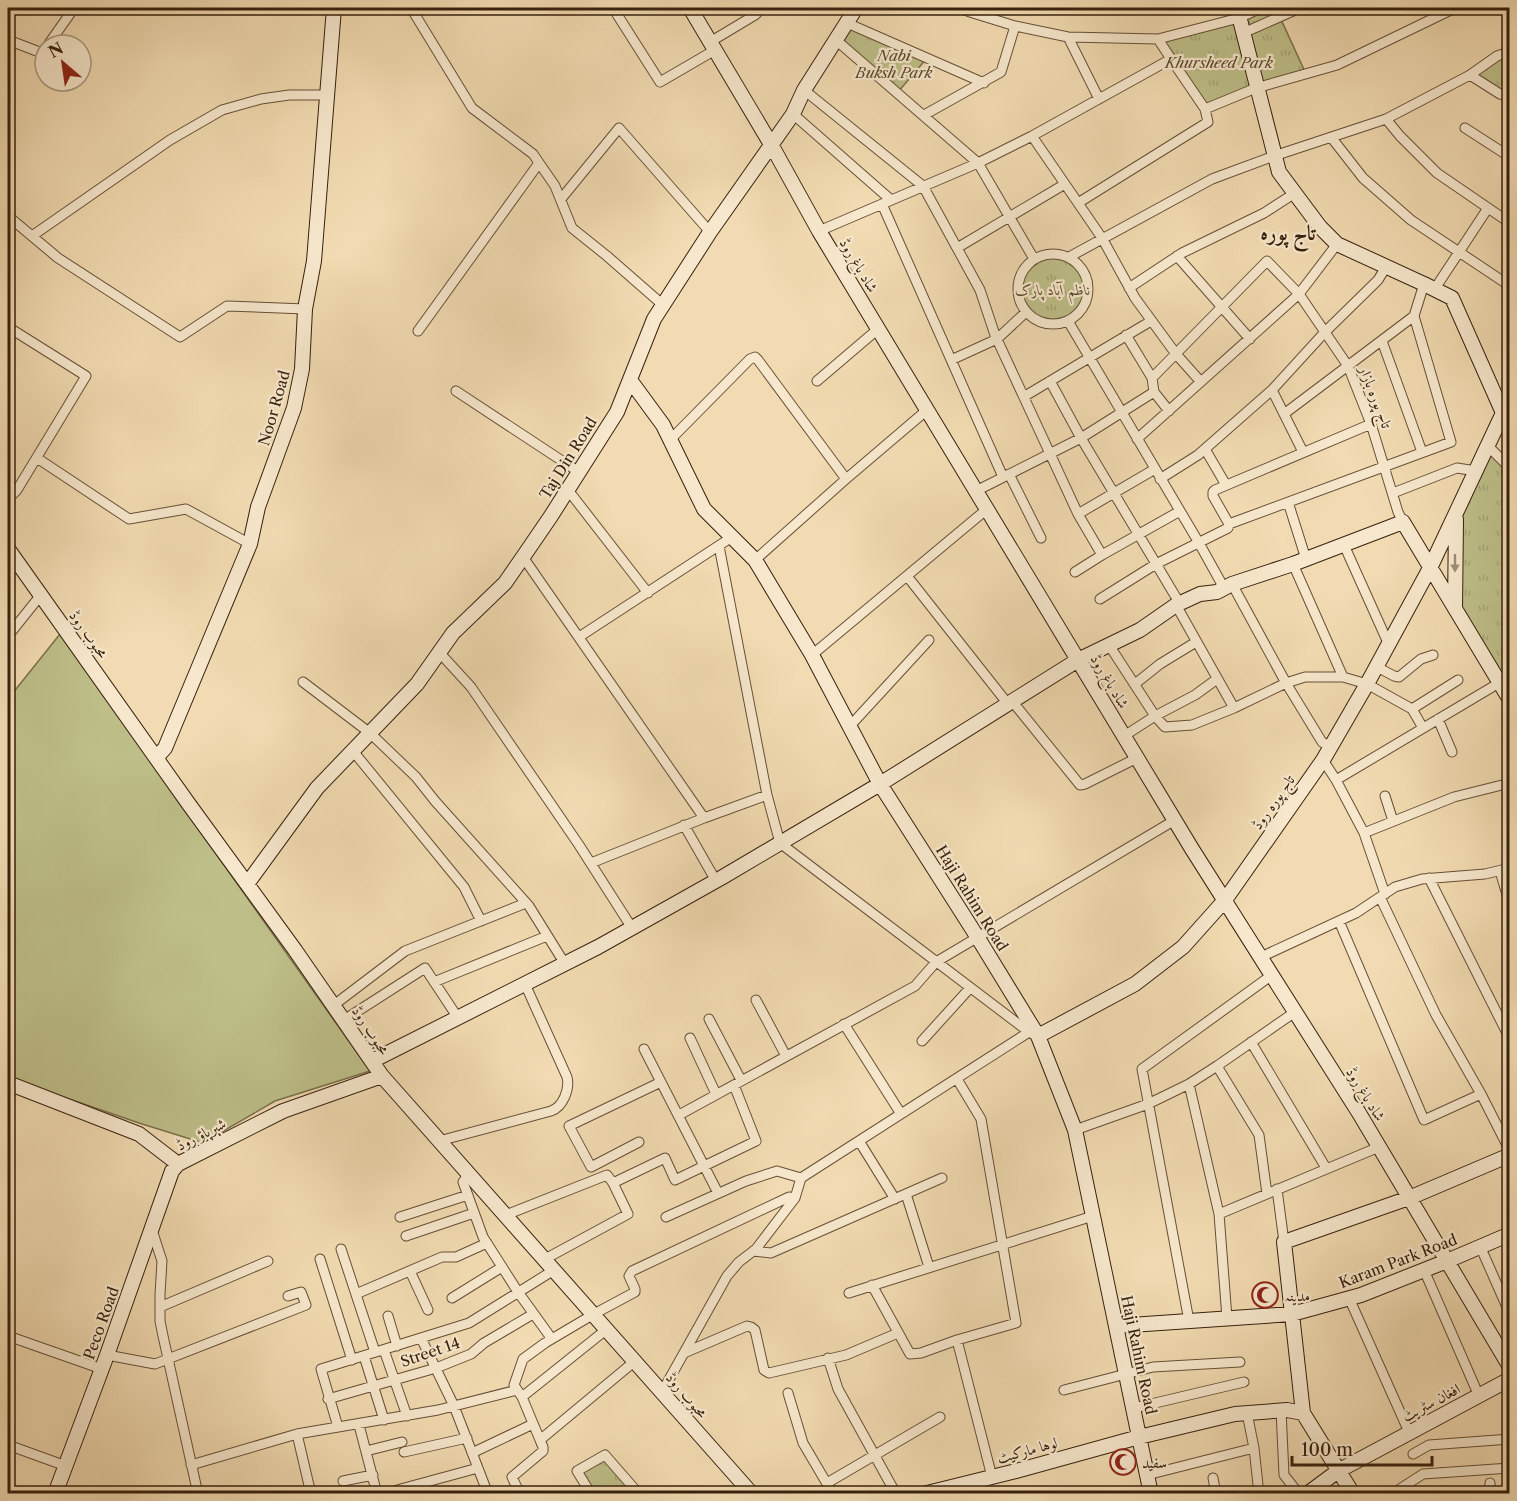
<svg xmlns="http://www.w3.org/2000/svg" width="1517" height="1501" font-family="'Libre Caslon Text',Amiri,serif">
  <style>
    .grass { fill: #bebf89; stroke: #7a704b; stroke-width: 1.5 }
    .park { fill: url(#park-tufts); stroke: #7a704b; stroke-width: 1.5 }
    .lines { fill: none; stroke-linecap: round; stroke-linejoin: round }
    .street-casing { stroke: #664f36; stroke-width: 11 }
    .secondary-casing { stroke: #37200d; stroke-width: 16 }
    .street { stroke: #f7e8cd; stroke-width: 9 }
    .secondary { stroke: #f7e8cd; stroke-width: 14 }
    .oneway { fill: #a18e77 }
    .labels { text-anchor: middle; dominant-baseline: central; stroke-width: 4.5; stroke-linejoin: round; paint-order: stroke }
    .park-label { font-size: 15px; font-style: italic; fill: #59482c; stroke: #f7e8cd }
    .street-label { font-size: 15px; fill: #37200d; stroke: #f7e8cd }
    .poi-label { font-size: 15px; fill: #37200d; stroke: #f7e8cd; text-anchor: start }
    .district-label { font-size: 21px; font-weight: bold; fill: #37200d; stroke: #f7e8cd }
  </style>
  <defs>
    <pattern id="park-tufts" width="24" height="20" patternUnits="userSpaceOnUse" patternTransform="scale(1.5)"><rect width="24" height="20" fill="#bebf89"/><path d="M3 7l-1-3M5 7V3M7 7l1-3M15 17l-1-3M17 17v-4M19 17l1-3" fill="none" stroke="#a4a475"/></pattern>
  </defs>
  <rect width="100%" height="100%" fill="#f2dbb2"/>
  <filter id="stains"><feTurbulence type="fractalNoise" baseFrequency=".00333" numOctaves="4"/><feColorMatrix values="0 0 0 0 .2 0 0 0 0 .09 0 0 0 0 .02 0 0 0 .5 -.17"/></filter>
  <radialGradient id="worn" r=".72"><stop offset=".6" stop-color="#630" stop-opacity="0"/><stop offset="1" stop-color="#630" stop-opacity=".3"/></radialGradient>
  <path class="grass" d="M60,634L370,1071L275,1101L203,1143L139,1123L8,1078V699Z"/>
  <path class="park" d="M1261,8H1299L1280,17L1306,74L1205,109L1158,39Z
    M847,23L927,58L898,92L836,40Z
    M1509,55V96L1470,75L1497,56Z
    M1018 289a35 35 0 1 1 70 0a35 35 0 1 1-70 0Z
    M1487,445L1509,468V698L1457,610L1463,501Z
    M605,1455L639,1493H591L577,1471Z"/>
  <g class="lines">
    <g class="street-casing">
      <path id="street" d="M411,8L472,108L533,154L555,186L572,228L607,256L663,305
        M613,8L660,82L715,50
        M959,8L973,13L1015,26L1068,37L1158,39L1239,18L1261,8
        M847,23L984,83
        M1243,33L1300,8
        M1068,37L1099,99
        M8,40L42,53L45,50
        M836,40L978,163L1034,259
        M710,42L755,15L762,8
        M48,45L74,8
        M1171,59L1205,109
        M1470,75L1500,94L1510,96
        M804,90L923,186L980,290L995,335L1078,514L1102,555L1180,511
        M793,114L891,200
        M924,115L1001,72L1015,26
        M1386,119L1400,136L1437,173L1510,223
        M1465,128L1510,157
        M1032,136L1078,203L1208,122L1205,109L1256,88L1337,65L1455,8
        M1331,137L1363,178L1411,220L1510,286
        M561,199L619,128L710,232
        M1078,203L1102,238L1135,298L1176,354L1201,382
        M882,204L1003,477
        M8,216L58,258L180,337L227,306L305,309
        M819,231L978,163L1032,136L1171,59L1158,39
        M32,236L170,140L222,110L261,99L289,95H326
        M957,248L1065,184
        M1018 289a35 35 0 1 1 70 0a35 35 0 1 1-70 0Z
        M1177,256L1250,339
        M1069,257L1212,179L1274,156L1386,119L1470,75L1497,56L1503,54L1510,55
        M1129,288L1182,253L1264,213L1295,193
        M1434,290L1488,208
        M1068,321L1199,543L1224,588
        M8,327L86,376L17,490L8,499
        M418,331L539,163
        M1126,335L1152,378L1154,392L1169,411
        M1382,341L1422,452
        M951,360L997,339L1026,312
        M1152,378L1267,261L1299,294L1348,366L1371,424L1398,512L1403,522
        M817,381L878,329
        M1050,381L1081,438L1180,604
        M1272,390L1303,452
        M456,391L579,472
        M1025,396L1151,321
        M1284,414L1414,316
        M1137,439L1299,294L1337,244
        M670,440L750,359L755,357L758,360L846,479
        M1487,445L1510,468
        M1205,449L1226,485
        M37,458L129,519L186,509L250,544
        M1009,474L1041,538
        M1160,479L1198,455L1272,390L1325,332L1378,280L1386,267
        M568,490L648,593
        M976,491L1081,438L1154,392
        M1393,493L1457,468L1476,471
        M1288,502L1306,559
        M1078,514L1155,469
        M1229,524L1451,442L1414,316L1424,284
        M1344,545L1389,645
        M719,546L767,795L780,843L1029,1032L1035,1035
        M523,557L704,818
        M755,560L846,479L927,410
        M1293,564L1343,677
        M1075,572L1102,555
        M907,576L1008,704
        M1232,584L1286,683L1322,742L1331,747
        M1100,599L1156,564L1228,528L1229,524L1213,496V492L1215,490L1371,424
        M1176,605L1234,708
        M8,636L40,596
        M579,637L732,537
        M1109,645L1155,716L1165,727L1192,725L1234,708L1286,683L1305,677H1343L1367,684L1412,709L1423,728
        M439,652L471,687L579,845L632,928
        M812,655L987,509
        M1377,667L1394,676L1399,677L1421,659L1433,655
        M303,682L370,733L416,777L435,801L529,906L565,964
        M1135,684L1160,664L1196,642
        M1012,701L1080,785L1085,784L1137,758
        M1412,709L1458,680
        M1438,719L1452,752
        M850,726L929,640
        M1124,736L1155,716L1195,695L1217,679
        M353,751L464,887L481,921
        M1323,760L1336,780
        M1385,796L1393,821
        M684,825L716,881
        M1509,826L1510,825
        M1364,833L1454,797L1510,783
        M591,863L704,818L767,795
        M1500,871L1510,905
        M1429,878L1510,1039
        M1385,894L1364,833L1336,780L1499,683
        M1380,897L1436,1015L1481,1094L1510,1151
        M1339,921L1424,1120L1481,1094
        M1261,957L1356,913L1395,887L1422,879L1485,874L1510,868
        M434,982L547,936
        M756,1000L786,1056
        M334,1005L405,951L526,903
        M709,1019L741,1080
        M344,1020L425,968L458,1018
        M844,1024L901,1114
        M690,1038L716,1094
        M922,1041L970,988
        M1251,1042L1326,1168
        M644,1049L718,1193
        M1217,1066L1259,1135L1267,1194
        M1189,1084L1219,1214L1227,1318
        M679,1115L915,986L936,962L1175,820
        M1075,1130L1148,1104L1189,1084L1217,1066L1295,1012
        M439,1141L551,1111C563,1107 570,1089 567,1077L525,984
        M859,1141L895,1199
        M639,1142L591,1167L569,1126L661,1082
        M469,1173L463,1182L483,1237L518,1292L549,1335
        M1277,1189L1284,1242
        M906,1194L929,1267
        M1219,1214L1379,1147
        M506,1215L607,1175L613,1183L665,1158L675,1180L756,1141L734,1085
        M400,1217L468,1195
        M666,1217L746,1181L777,1171L801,1178
        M152,1230L162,1261L160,1294V1321L163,1336L198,1494
        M406,1236L474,1213
        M1480,1246L1510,1314
        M341,1249L375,1352
        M753,1251L771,1253L942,1178
        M320,1259L352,1360
        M545,1259L628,1214L613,1183
        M1424,1270L1479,1396
        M410,1271L428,1310
        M872,1285L910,1354L921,1353L957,1340L1016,1323L981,1119L957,1079
        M849,1293L1093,1216
        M356,1294L442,1257H456L487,1243
        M452,1298L502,1267
        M1349,1298L1409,1432
        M160,1307L268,1261
        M388,1316L397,1346
        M1189,1321L1142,1069L1272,975
        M8,1336L102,1369
        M421,1338L454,1406L488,1494
        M957,1340L992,1477
        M384,1350L407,1416
        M684,1353L747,1326L751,1327L755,1330L764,1370L769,1373L846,1355L898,1333
        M107,1355L155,1364L306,1305L301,1292L288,1296
        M364,1356L384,1420
        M828,1358L838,1389L896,1494
        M1064,1390L1153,1367L1240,1362
        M662,1392L727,1276L739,1262L756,1249L795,1198L801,1178L1029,1032
        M788,1393L803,1443L833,1494
        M522,1397L514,1385L523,1359L545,1343L594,1314L635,1292V1289L629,1276L632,1271L789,1197L795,1198
        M328,1399L436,1368L471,1354L484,1343L533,1314
        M1134,1408L1244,1382
        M1281,1410L1284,1475L1299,1494
        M359,1425L377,1494
        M338,1427L321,1369L469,1323L554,1270
        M540,1440L522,1397L607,1329
        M8,1445L66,1466
        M1254,1448L1259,1494
        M366,1451L402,1442
        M404,1452L467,1438
        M472,1453L533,1424
        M1413,1454L1429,1445L1510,1439
        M191,1465L297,1434
        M1147,1475L1254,1448L1247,1413
        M1213,1478L1216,1494
        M343,1481L373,1475
        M827,1483L940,1417
        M1490,1483V1494
        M397,1490L478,1468
        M280,1494L286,1492
        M311,1494L297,1434L438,1410L517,1390
        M520,1494L512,1477L543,1451V1447L540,1440L635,1361
        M591,1494L577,1471L605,1455L639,1494
        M1392,1494L1423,1474L1510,1468"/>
    </g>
    <g class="secondary-casing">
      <path id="secondary" d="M690,8L772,146L819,231L1192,849L1359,1113L1510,1367
        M1237,8L1279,172L1320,227L1337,244L1424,284L1452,298L1503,413
        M630,380L663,425L704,509L755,560L812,655L880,784L978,938L1038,1036L1075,1130L1151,1494
        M8,549L188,803L295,950L382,1076L752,1494
        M1455,608L1456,519
        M156,758L165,748L250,544L258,507L294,408L302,369L305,309L314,261L334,8
        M247,884L317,788L417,684L453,633L505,583L523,557L551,516L617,412L654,319L710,232L793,114L804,90L856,8
        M1038,1036L1135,984L1183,947L1225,900L1323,760L1367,684L1431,566L1510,398
        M372,1061L598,947L721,878L880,784L1078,660L1140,630L1176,605L1200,594L1217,592L1232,584L1293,564L1403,522L1510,700
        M8,1083L139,1134L178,1164
        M1116,1326L1292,1314L1361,1295L1447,1261L1510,1234
        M55,1494L107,1355L172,1171L178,1164L283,1111L382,1076
        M923,1494L1016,1471L1139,1437L1235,1414L1287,1410L1303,1413
        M1307,1494L1338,1471L1510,1379
        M1353,1494L1303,1413L1284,1242L1409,1198L1510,1155"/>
    </g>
    <use href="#street" class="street"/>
    <use href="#secondary" class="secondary"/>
  </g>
  <defs><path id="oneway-solid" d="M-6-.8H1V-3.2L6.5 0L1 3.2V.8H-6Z" transform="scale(1.5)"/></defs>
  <use class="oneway" href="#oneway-solid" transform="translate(1455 563) rotate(90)"/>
  <defs>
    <g id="mosque-ring" transform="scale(1.35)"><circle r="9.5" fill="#f7e8cd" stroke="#8f2418" stroke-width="1.5"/><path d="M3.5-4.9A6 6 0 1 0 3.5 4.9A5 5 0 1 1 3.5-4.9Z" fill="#8f2418"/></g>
  </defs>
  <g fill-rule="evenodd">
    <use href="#mosque-ring" x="1265" y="1295"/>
    <use href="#mosque-ring" x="1123" y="1462"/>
  </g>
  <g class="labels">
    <g class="park-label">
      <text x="894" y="55">Nabi<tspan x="894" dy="17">Buksh Park</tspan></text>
      <text x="1219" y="62">Khursheed Park</text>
      <text x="1053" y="289">ناظم آباد پارک</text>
    </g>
    <g class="street-label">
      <text transform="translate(859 265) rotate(59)">شاد باغ روڈ</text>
      <text transform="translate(1376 397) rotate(69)">تاج پورہ بازار</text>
      <text transform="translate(274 408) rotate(-74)">Noor Road</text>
      <text transform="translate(568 458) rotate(-58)">Taj Din Road</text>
      <text transform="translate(89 634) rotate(54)">محبوب روڈ</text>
      <text transform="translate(1110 681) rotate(59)">شاد باغ روڈ</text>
      <text transform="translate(1273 802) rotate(-55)">تاج پورہ روڈ</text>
      <text transform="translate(972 898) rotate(58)">Haji Rahim Road</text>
      <text transform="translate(371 1030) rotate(56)">محبوب روڈ</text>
      <text transform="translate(1366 1094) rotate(58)">شاد باغ روڈ</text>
      <text transform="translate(201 1134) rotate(-27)">شېرپاؤ روڈ</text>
      <text transform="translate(1398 1261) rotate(-21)">Karam Park Road</text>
      <text transform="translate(101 1323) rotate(-70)">Peco Road</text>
      <text transform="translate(430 1352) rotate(-19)">Street 14</text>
      <text transform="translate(1139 1355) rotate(78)">Haji Rahim Road</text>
      <text transform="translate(687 1395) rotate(49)">محبوب روڈ</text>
      <text transform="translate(1431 1402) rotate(-28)">افغان سٹریٹ</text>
      <text transform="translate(1027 1450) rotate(-15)">لوہا مارکیٹ</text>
    </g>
    <g class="poi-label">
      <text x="1284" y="1295">مدینہ</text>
      <text x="1142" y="1462">سفید</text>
    </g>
    <g class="district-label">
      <text x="1288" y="232">تاج پورہ</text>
    </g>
  </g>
  <rect width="1517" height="1501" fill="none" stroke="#f2dbb2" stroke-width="30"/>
  <rect x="9" y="9" width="1499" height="1483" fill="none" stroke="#37200d" stroke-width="3"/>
  <rect x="15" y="15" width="1487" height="1471" fill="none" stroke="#37200d" stroke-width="1.5"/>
  <g transform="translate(63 63) rotate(331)"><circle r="28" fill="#f7e8cd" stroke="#aa9880" stroke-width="1.5"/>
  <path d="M0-4.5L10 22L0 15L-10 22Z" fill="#8f2418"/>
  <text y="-9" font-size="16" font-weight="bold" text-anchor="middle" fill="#37200d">N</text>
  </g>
  <path d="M1292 1456v9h140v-9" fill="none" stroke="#37200d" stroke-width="3"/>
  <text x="1301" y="1456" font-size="18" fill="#37200d" stroke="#f7e8cd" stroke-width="4.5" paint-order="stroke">100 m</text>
  <rect width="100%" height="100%" filter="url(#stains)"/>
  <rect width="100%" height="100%" fill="url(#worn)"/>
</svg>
